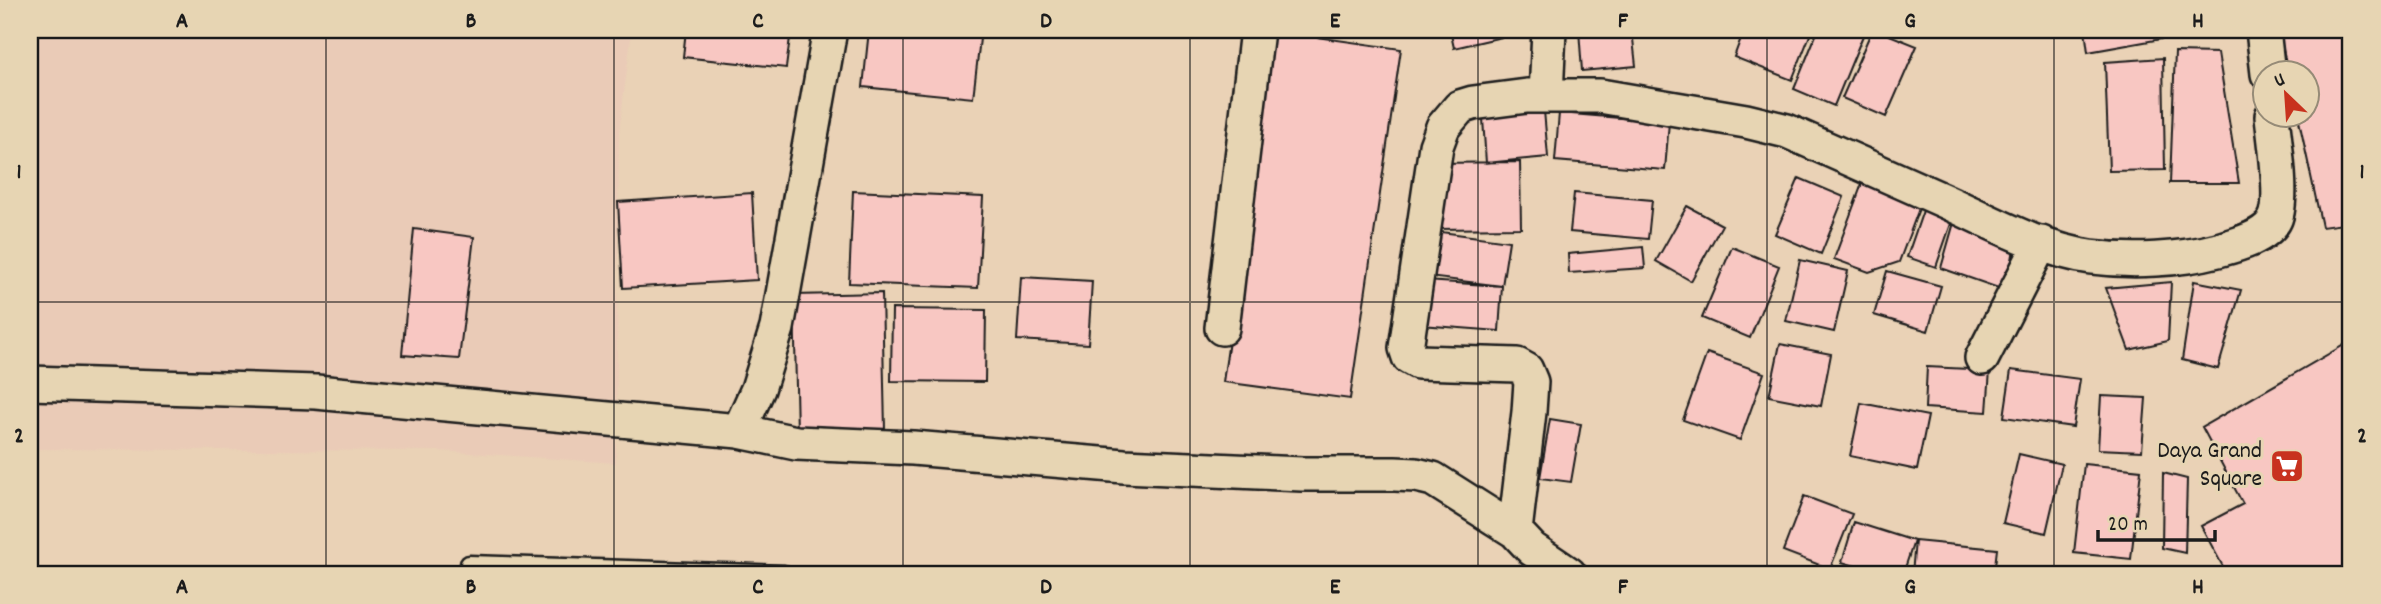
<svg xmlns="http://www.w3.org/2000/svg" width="2381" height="604" font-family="Dekko,sans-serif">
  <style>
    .built { fill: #eacbb7 }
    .building { fill: #f8c7c2; stroke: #1c1c1c; stroke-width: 2 }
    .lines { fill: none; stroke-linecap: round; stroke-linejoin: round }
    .lane-casing { stroke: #1c1c1c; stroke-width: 21 }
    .street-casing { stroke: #1c1c1c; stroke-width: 38 }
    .lane { stroke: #e7d5b3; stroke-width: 16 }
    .street { stroke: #e7d5b3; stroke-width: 33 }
    .grid { fill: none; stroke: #1c1c1c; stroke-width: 2; stroke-opacity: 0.55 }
    .labels { text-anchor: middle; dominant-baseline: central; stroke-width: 6; stroke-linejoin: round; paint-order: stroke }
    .poi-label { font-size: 24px; fill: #1c1c1c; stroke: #e7d5b3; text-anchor: end }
    .neatline { fill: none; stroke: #1c1c1c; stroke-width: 2.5 }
    .grid-label { font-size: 23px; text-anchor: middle; font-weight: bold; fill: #1c1c1c }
  </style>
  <rect width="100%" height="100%" fill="#ead2b6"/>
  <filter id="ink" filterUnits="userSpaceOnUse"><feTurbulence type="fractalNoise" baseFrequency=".0143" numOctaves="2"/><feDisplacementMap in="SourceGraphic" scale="14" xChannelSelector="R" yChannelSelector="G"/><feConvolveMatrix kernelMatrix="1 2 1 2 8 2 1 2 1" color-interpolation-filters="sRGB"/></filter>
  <g filter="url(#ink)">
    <path class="built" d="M30,30H632L619,132L616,463L440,451L30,449Z"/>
    <path class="building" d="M686,30H791L786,68L683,57Z
      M869,30H981L973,98L863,87Z
      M1450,30H1532L1454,48Z
      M1579,30H1632L1636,66L1582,71Z
      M1744,30H1812L1792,80L1734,57Z
      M1818,30H1856L1864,33L1834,106L1794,89Z
      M1872,30H1877L1917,46L1886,117L1842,98Z
      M2085,30H2199L2200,32L2088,52Z
      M2279,30H2351V223L2322,227L2298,116H2308V74H2288Z
      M1274,31L1401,49L1350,399L1223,382Z
      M2175,52L2218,53L2239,183H2170Z
      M2163,58L2165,170L2109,171L2105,62Z
      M1543,99L1548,157L1486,163L1482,104Z
      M1559,113L1669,122L1665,170L1555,161Z
      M1520,162L1521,228L1435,229V163Z
      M1799,178L1844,197L1821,254L1775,234Z
      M1863,181L1921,203L1899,262L1869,272L1834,259Z
      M853,191L983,197L978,288L849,283Z
      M752,193L757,280L623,288L618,202Z
      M1574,193L1652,200L1648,239L1570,232Z
      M1927,199L1956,209L1936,267L1907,257Z
      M1687,206L1722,225L1691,281L1656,261Z
      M1957,212L2015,242L2007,291L1941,268Z
      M414,229L474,237L459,359L402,355Z
      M1426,230L1509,241L1502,286L1420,276Z
      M1643,247L1645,268L1569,273L1568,254Z
      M1732,247L1779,266L1750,338L1702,318Z
      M1800,260L1848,271L1834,332L1786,321Z
      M1887,271L1941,286L1928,331L1874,315Z
      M1021,277L1092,281L1088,344L1017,340Z
      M1425,281L1502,286L1499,331L1421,325Z
      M2194,281L2241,290L2218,369L2182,360Z
      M2171,282L2168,341L2129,350L2106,288Z
      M882,293L885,430L797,433L794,295Z
      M892,309L986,310L985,382L891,381Z
      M2351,341V574H2227L2201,526L2243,504L2202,427Z
      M1780,344L1831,354L1821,406L1769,396Z
      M1707,353L1764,373L1740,440L1683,420Z
      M1927,367L1990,370L1987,412L1925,408Z
      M2011,370L2080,379L2073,427L2004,417Z
      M2101,396L2146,398L2142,451L2098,449Z
      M1861,403L1928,416L1917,470L1850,456Z
      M1550,419L1581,424L1571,482L1540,478Z
      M2019,454L2062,464L2046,533L2003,523Z
      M2084,464L2141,470L2131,559L2074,553Z
      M2163,473L2187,479L2185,553L2162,548Z
      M1804,496L1852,514L1830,569L1783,551Z
      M1854,522L1914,541L1903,574H1882L1842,562Z
      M1915,541L1997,549L1994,574H1912Z"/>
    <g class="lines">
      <g class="lane-casing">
        <path id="lane" d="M469,574V564L784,574"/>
      </g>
      <g class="street-casing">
        <path id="street" d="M2263,30L2268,74
          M1546,96L1549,30
          M1222,328L1257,30
          M1982,358L2041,243
          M30,383L316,392L739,431L796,443L913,448L1124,466L1302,474H1395L1416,475L1433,479L1515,531L1532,549L1569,574
          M739,431L758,389L777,328L830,30
          M1515,531L1529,412L1531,382L1526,370L1517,365L1418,362L1409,357L1406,348L1436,146L1443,127L1460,107L1473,103L1527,96H1600L1746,121L1787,131C1840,155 1894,178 1947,202C1993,223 2041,250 2091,257C2131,262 2180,260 2218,250C2236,245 2264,238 2274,221C2285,203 2274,138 2272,116"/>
      </g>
      <use href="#lane" class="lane"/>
      <use href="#street" class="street"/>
    </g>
  </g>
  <path class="grid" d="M326,30V574M614,30V574M903,30V574M1190,30V574M1478,30V574M1767,30V574M2054,30V574M30,302H2351"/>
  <defs>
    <g id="supermarket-square" transform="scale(1.75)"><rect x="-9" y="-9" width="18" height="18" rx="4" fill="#c8321e" stroke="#e7d5b3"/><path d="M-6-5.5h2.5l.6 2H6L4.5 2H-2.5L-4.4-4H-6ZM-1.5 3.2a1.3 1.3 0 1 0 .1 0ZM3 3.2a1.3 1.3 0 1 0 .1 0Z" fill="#fff"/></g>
  </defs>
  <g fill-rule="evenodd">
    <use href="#supermarket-square" x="2287" y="466"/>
  </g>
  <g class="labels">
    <g class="poi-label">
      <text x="2262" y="452">Daya Grand<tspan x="2262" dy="28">Square</tspan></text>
    </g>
  </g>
  <rect width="2381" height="604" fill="none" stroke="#e7d5b3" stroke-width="77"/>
  <g transform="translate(2286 94) rotate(335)"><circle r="33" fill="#e7d5b3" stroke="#968b77" stroke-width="2"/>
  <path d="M0-5L12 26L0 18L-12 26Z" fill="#c8321e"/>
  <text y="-10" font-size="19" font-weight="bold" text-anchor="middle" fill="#1c1c1c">U</text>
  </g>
  <path d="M2098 530v10h117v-10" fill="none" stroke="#1c1c1c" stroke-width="3.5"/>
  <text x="2108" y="530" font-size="21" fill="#1c1c1c" stroke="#e7d5b3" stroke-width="5" paint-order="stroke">20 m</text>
  <rect x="38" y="38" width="2304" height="528" class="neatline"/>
  <g class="grid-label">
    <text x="182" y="27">A</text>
    <text x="471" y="27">B</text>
    <text x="758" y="27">C</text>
    <text x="1046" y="27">D</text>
    <text x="1335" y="27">E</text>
    <text x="1623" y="27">F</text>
    <text x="1910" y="27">G</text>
    <text x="2198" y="27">H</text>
    <text x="19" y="178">1</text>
    <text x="2362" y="178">1</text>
    <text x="19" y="442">2</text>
    <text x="2362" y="442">2</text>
    <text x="182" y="593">A</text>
    <text x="471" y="593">B</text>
    <text x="758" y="593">C</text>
    <text x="1046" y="593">D</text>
    <text x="1335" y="593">E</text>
    <text x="1623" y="593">F</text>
    <text x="1910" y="593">G</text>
    <text x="2198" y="593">H</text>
  </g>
</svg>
